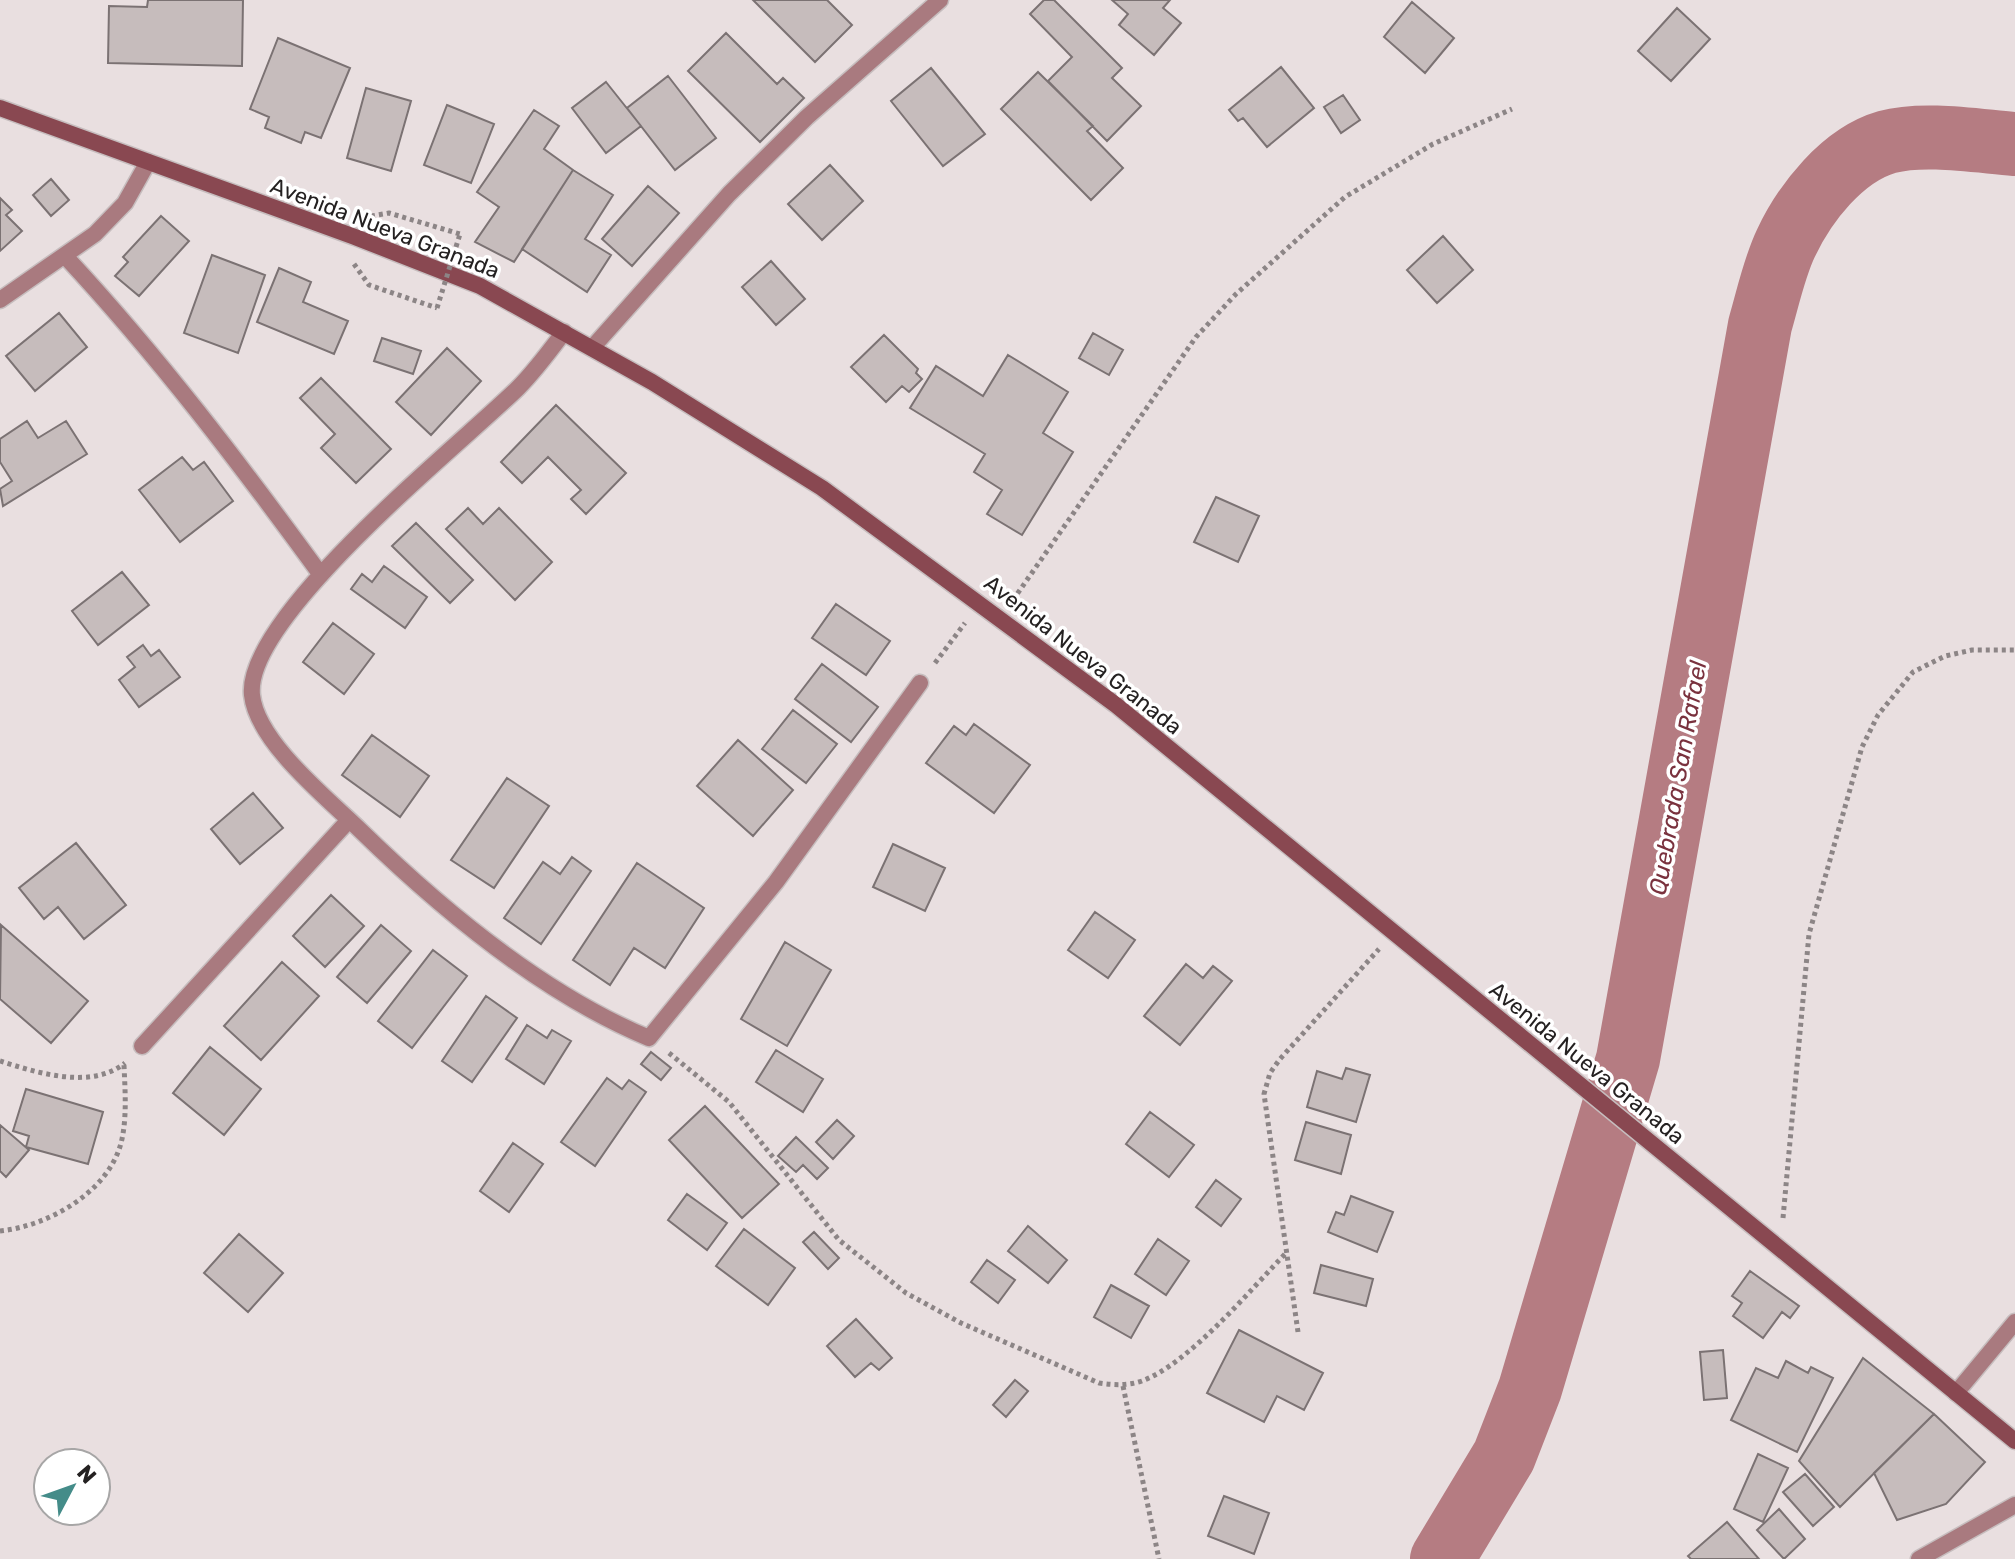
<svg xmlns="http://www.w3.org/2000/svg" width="2015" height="1559" font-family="Rubik,sans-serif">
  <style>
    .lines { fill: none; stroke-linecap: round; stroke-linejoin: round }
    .river { stroke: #b57c82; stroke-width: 64 }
    .building { fill: #c6bcbc; stroke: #7b7273; stroke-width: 2 }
    .street-casing { stroke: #c6bdbe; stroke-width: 19 }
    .secondary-casing { stroke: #c6bdbe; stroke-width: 19 }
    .path { stroke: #8c8586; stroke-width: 5; stroke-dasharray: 4 4; stroke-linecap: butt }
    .street { stroke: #a97a7f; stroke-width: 16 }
    .secondary { stroke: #894851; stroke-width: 16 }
    .path-bridge { stroke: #8c8586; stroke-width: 5; stroke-dasharray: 4 4; stroke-linecap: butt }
    .labels { text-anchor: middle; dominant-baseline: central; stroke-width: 7; stroke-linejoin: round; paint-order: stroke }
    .street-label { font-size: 22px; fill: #242121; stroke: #fff }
    .water-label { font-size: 24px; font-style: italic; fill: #7a323e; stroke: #fff }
  </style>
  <rect width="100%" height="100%" fill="#e9dfe0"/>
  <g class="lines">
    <path class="river" d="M1442,1559L1504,1456L1530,1389L1628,1059L1760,325C1768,298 1774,268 1786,243C1805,203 1842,155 1887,142C1924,132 1977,141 2015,144"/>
  </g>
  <path class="building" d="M148,0H243L242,66L108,63L109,6L147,7Z
    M753,0H827L852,25L815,62Z
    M1044,0H1054L1122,68L1112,78L1141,106L1107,141L1048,81L1072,57L1030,14Z
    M1112,0H1170L1163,8L1181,23L1154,55L1119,25L1128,14Z
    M1412,2L1454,38L1425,73L1384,37Z
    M1677,8L1710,39L1671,81L1638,51Z
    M726,33L777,84L783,78L804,98L760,142L688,71Z
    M278,38L350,68L321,138L305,132L301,143L265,128L269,117L250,109Z
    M1281,67L1314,108L1267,147L1243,118L1238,121L1229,110Z
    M931,68L985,134L943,166L891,101Z
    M1038,72L1093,126L1087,131L1123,168L1091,200L1001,109Z
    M668,76L716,138L675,170L627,108Z
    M606,82L641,126L606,153L572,108Z
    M366,88L411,101L391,171L347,158Z
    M1343,95L1360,120L1341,133L1324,107Z
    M447,105L494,124L471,183L424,165Z
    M534,110L559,126L544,149L573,170L514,262L475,242L499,207L477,192Z
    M830,165L863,201L822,240L788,204Z
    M573,170L613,195L585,239L611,255L587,292L522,249Z
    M51,179L69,200L51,216L33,195Z
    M648,186L679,213L632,266L602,239Z
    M0,198L12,210L6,215L22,231L0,251Z
    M161,216L189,241L139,296L115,276L128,262L123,257Z
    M1443,236L1473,270L1437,303L1407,270Z
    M212,255L265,275L238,353L184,333Z
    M771,261L805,299L776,325L742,287Z
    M279,268L311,282L303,302L348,321L334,354L257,322Z
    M59,313L87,347L35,391L6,356Z
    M1093,333L1123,350L1109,375L1079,358Z
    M884,335L918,369L916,373L922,379L909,392L902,386L886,402L851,367Z
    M382,338L421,351L413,374L374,361Z
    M447,348L481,381L431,435L396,402Z
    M1008,355L1068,392L1043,433L1073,452L1022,535L987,514L1002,490L974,472L985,454L910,408L936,366L983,396Z
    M321,378L391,449L356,483L321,448L335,434L300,398Z
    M556,405L626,473L586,514L571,499L581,490L548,457L522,483L501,462Z
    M27,421L38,438L66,421L87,454L3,506L0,489L12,481L0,462V439Z
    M182,457L193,470L204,462L233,501L180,542L139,490Z
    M1216,497L1259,516L1238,562L1194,542Z
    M468,508L483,524L499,508L552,562L515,600L446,529Z
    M416,523L473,580L450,603L392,546Z
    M384,566L427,597L405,628L351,589L362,574L372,582Z
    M122,572L149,605L98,645L72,611Z
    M836,604L890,641L866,675L812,638Z
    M333,623L374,654L344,694L303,662Z
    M143,645L151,656L159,650L180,677L139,707L119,680L135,667L127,657Z
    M822,664L878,707L851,742L795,699Z
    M793,710L837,744L806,783L762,749Z
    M974,724L1030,765L994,813L926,763L954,726L966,735Z
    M372,735L429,776L400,817L342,775Z
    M738,740L793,790L753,836L697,786Z
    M507,778L549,806L494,888L451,860Z
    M253,793L283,828L240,864L211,829Z
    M76,843L126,905L84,939L58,907L44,919L19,888Z
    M893,844L945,868L925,911L873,887Z
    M572,857L591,871L541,944L504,918L543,862L560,874Z
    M637,863L704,908L665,968L634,948L610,985L573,960Z
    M331,895L364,926L325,967L293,936Z
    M1095,912L1135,940L1108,978L1068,950Z
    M1,925L88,1001L51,1043L0,999Z
    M381,925L411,951L367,1003L337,977Z
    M785,942L831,970L787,1046L741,1019Z
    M433,950L467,976L412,1048L378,1021Z
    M282,962L319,996L261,1060L224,1026Z
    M1186,964L1203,978L1213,966L1232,981L1180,1045L1144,1016Z
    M486,996L517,1018L472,1082L442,1061Z
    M527,1025L547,1038L552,1030L571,1041L544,1084L506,1059Z
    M210,1047L261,1089L224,1135L173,1093Z
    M776,1050L823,1079L803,1112L756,1082Z
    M651,1052L671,1068L661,1080L641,1064Z
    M1346,1068L1370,1075L1356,1122L1307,1107L1317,1071L1342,1079Z
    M607,1078L622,1089L629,1080L646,1092L595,1166L561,1142Z
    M26,1089L103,1112L88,1164L26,1147L29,1136L13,1131Z
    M705,1106L779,1184L742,1218L669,1140Z
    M1150,1112L1194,1145L1169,1177L1126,1144Z
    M837,1120L854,1136L833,1159L816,1142Z
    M1306,1122L1351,1135L1341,1174L1295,1160Z
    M0,1125L29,1150L6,1177L0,1171Z
    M796,1137L828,1168L817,1179L803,1165L796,1172L778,1156Z
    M513,1143L543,1164L509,1212L480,1191Z
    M1216,1180L1241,1199L1221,1226L1196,1207Z
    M687,1194L727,1223L707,1250L668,1220Z
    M1351,1196L1393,1212L1377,1252L1328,1232L1336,1212L1344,1215Z
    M1028,1226L1067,1260L1048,1283L1008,1251Z
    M744,1229L795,1268L768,1305L716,1266Z
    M814,1232L839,1258L828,1269L803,1242Z
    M239,1234L283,1273L248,1312L204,1273Z
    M1158,1239L1189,1261L1166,1295L1135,1274Z
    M987,1260L1015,1280L998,1303L971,1282Z
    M1321,1265L1373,1279L1366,1306L1314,1293Z
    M1750,1271L1799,1306L1790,1318L1782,1312L1763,1338L1733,1316L1742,1303L1732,1296Z
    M1111,1285L1149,1306L1131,1338L1094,1317Z
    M856,1319L892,1358L879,1370L871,1363L855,1377L827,1346Z
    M1239,1330L1323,1373L1304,1410L1277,1396L1264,1422L1207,1393Z
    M1723,1350L1727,1398L1704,1400L1700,1352Z
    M1863,1358L1934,1414L1840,1507L1799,1461Z
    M1786,1361L1808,1373L1811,1367L1833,1378L1797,1452L1731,1420L1756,1368L1778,1378Z
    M1015,1380L1028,1391L1006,1417L993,1405Z
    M1934,1414L1985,1462L1946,1504L1897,1520L1874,1473Z
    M1758,1454L1788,1468L1763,1522L1734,1509Z
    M1805,1474L1834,1507L1813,1526L1783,1492Z
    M1224,1496L1269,1513L1254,1554L1208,1536Z
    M1779,1509L1805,1539L1784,1559L1757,1530Z
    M1727,1522L1759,1559H1691L1688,1556Z"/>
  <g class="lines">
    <g class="street-casing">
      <path id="street" d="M65,256C159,357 240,464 321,575
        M0,300L95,234L125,203L148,162
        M564,332C549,352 535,371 518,388C461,444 244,617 252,695C257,742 327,798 360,830C441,909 545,995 649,1038L776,882L920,683
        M592,348L729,194L807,117L940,0
        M142,1046L349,820
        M1956,1393L2015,1322
        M1919,1559L2015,1505"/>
    </g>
    <g class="secondary-casing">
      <path id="secondary" d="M0,108L355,237L480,286L652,382L822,488L1116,705L2015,1441"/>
    </g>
    <path class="path" d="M371,216L389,213L460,234
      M354,264L369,285L437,308
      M1013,600L1196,337L1236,294L1345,197L1433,144L1512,109
      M935,663L965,623
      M669,1053L729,1102L839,1240L906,1293L961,1323L1099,1383C1114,1385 1127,1386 1142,1381C1190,1363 1251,1289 1287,1252
      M0,1061C38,1073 91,1090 125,1063
      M1783,1218L1809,934L1862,747L1878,715L1913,672L1945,656L1972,650H2015
      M0,1231C49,1226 111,1191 122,1139C127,1115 125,1090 124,1065
      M1298,1332L1264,1094L1270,1073L1280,1059L1379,949
      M1123,1386L1159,1559"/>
    <use href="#street" class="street"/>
    <use href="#secondary" class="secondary"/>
    <path class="path-bridge" d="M437,308L460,234"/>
  </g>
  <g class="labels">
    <g class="street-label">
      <text transform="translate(385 228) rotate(21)">Avenida Nueva Granada</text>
      <text transform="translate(1083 655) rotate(38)">Avenida Nueva Granada</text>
      <text transform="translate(1587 1063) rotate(39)">Avenida Nueva Granada</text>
    </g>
    <g class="water-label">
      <text transform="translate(1678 778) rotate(-80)">Quebrada San Rafael</text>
    </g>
  </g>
  <g transform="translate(72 1487) rotate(49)"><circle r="38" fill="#ffffff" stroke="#a7a6a6" stroke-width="2"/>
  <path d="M0-6L14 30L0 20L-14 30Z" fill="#448c89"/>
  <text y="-12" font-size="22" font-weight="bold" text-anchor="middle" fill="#242121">N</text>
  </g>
</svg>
